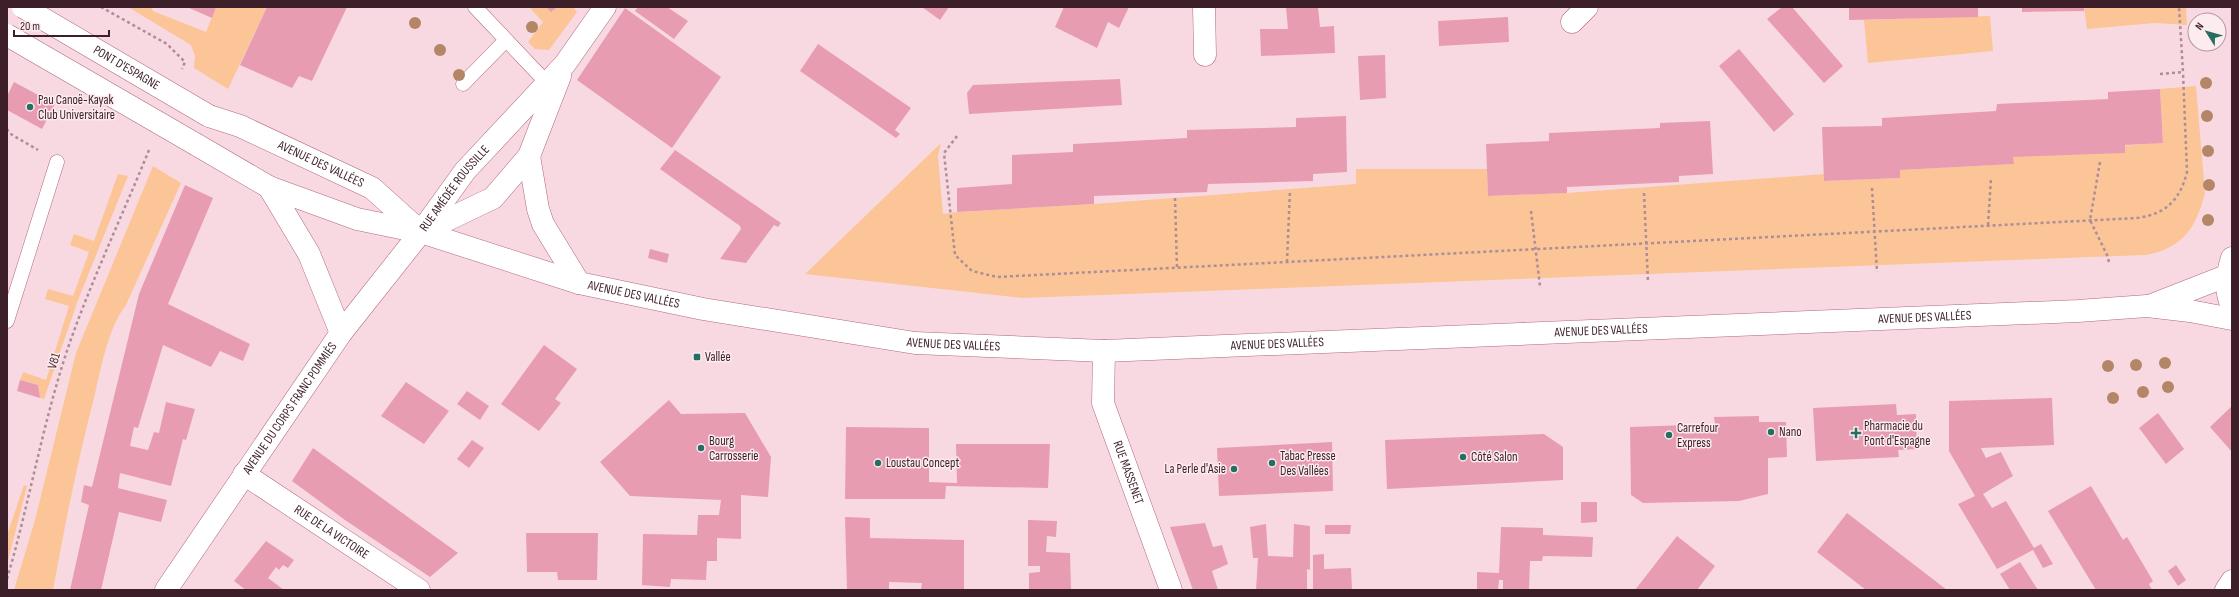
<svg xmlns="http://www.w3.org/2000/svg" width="2239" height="597" font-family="'Sofia Sans Condensed',sans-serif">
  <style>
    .green { fill: #fcc598 }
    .building { fill: #e79cb2 }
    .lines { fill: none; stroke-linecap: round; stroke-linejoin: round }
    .service-casing { stroke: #b0697f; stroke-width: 15 }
    .minor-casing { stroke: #b0697f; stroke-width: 23 }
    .tertiary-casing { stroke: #b0697f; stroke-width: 23 }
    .secondary-casing { stroke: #b0697f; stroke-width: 23 }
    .path { stroke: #ad8e97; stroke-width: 2.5; stroke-dasharray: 3 3; stroke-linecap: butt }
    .service { stroke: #fff; stroke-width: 14 }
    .minor { stroke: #fff; stroke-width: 22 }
    .tertiary { stroke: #fff; stroke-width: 22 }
    .secondary { stroke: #fff; stroke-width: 22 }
    .secondary-bridge-casing { stroke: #b0697f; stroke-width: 23; stroke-linecap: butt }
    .secondary-bridge { stroke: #fff; stroke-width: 22 }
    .tree { fill: #b38667 }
    .poi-dot { fill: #276d62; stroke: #fcebef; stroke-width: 1.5 }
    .labels { text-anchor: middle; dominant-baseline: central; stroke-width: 3; stroke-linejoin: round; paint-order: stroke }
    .street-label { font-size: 13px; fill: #3c1f28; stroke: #fcebef }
    .poi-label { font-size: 13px; fill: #3c1f28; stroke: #fcebef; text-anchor: start }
  </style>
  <rect width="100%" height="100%" fill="#f9d9e1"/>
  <path class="green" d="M128,7H151L153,11L206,32L216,7H267L228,89L194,68L195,56L191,45Z
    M529,7H573L577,12L549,50L535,49L528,42L543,22Z
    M2084,7H2186L2187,25L2155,23L2087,29Z
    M1990,16L1993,51L1868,63L1864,20Z
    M2196,86L2205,193C2196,228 2183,248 2146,255L1022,298L805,274L941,143L938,156L943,214L957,212L1094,204L1356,184V169H1487L1488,196L1567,193L1824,174L1825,181L1900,178V170L2013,164V157L2163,142L2160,89Z
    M153,166L181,183L126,305C109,326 101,367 95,394C78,459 65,524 53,590H14L35,520L76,353Z
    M118,174L128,176L78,300L44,399L40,398L38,385L20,380L23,372L46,380L69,306L45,299L48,289L73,296L89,252L70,245L74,234L94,241Z
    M24,485L27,486L7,565V535Z"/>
  <path class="building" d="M187,7H216L212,18Z
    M267,7H347L312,81L299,76L292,88L240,65Z
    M546,7H557L551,12Z
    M638,7H667L688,21L674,39L635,11Z
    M922,7H949L940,20Z
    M1064,7H1129L1119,28L1108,22L1097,48L1055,27Z
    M1286,7H1318L1320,27L1334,26L1335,53L1261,56L1260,29H1288Z
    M1782,7H1792L1843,66L1824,83L1767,19Z
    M1849,7H1978V17L1849,20Z
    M2022,7H2084V11L2022,12Z
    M625,8L721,77L672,148L577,80Z
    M1508,17L1509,42L1439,46L1438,21Z
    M818,44L911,108L895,130L900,134L896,138L800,71Z
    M1739,49L1794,114L1774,132L1719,66Z
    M1385,55L1386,98L1360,100L1358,56Z
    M1120,79L1122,105L969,114L967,93L973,85Z
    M14,82L55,104L42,129L7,110V96Z
    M2160,89L2163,143L2125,145V153L2013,157L2014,164L1900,170V178L1824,181L1822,127L1882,126V118L1996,111L1997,104L2108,99V92Z
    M1346,116L1347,172L1313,174V181L1208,184L1207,192L1094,196V204L957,212V188L1012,184V155L1073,152V144L1187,138V130L1296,127V118Z
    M1710,121L1713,174L1679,176V182L1567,187V193L1488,196L1486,144L1549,141V133L1660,128V123Z
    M675,150L781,223L778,227L774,225L746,263L720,259L741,229L740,226L660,169Z
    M185,185L213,198L168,304L250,344L243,361L220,351L211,367L163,345L138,428L134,427L130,446L148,450L154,432L159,433L166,402L195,409L186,440L183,439L171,486L120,473L118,488L167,500L161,522L119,512L101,590H70L89,505L81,502L84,485L92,487L139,294Z
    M650,249L669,254L667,263L648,258Z
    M544,345L577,369L555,399L561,403L539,431L501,404Z
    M20,380L38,385L40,398L17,391Z
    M406,382L449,411L424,444L381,416Z
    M467,391L489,406L480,420L457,404Z
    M2052,398L2054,445L1981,448L1986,458L2001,452L2013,476L1983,494L1992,508L2006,501L2034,548L2041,544L2053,564L2043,568L2033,550L1997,569L1958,504L1975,496L1949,451V401Z
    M669,400L681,414L745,413L771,457L768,497L741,495V539L717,538V561H707L706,580L671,579L670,587L642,585L643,534L697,535L698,515H719L721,500L630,496L600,462Z
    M1896,404L1897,415L1916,414L1917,449L1898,450L1899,457L1816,461L1813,408Z
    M2232,406V452L2210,427Z
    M2158,413L2184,449L2166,464L2139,428Z
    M1759,416V422H1786L1787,457L1768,458V494L1739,501L1643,503L1631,495L1630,427L1715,424L1714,417Z
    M846,427L929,428V482L957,483L956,444H1050L1048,488L946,486L945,499H845Z
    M1544,434L1563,447V480L1387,489L1385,440Z
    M472,440L484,448L469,468L457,459Z
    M1332,442L1333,491L1219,496L1217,448Z
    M313,448L412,520L458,553L430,577L345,520L292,481Z
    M2091,486L2123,540L2127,537L2153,581L2149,584L2152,590H2096L2048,511Z
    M1581,502H1597V522L1581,523Z
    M1847,513L1947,590H1866L1817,552Z
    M845,517L870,518V538L964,540V589H921L922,583L889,582V589H847Z
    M1028,520L1057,521L1056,537L1047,536L1046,552L1070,553L1071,590H1029V573L1040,572V566H1028Z
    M1205,523L1213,547L1222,545L1228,564L1212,571L1218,590H1193L1170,527Z
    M1266,524L1268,556L1293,557L1294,524L1310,526V570L1307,569V590H1256L1258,558H1253L1250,527Z
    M1325,525H1351L1350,534H1325Z
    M1501,527L1543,528V535L1593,537L1592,557L1543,556L1542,561H1530L1529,590H1503V580H1499L1498,590H1477V572L1499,573Z
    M526,533H598L597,580H558L557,572H527Z
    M1677,536L1715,566L1697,590H1635Z
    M266,541L294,560L288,568L283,565L279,570L276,567L268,578L284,590H246L234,581Z
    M1324,554V569L1351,568L1352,590H1313V555Z
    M2020,562L2038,590H2010L2000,574Z
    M2176,565L2186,580L2178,586L2168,571Z"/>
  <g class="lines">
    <g class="service-casing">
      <path id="service" d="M475,7L547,83
        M463,84L506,40
        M7,321L57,162"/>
    </g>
    <g class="minor-casing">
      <g id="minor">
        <path d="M1204,7L1205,55"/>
        <path d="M1572,22L1587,7"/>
        <path d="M529,156L538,209L543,224L579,283"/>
        <path d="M424,231L493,198L529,156L560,76"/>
        <path id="s1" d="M421,232L465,171L565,64L605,7"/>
        <path id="s2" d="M244,474L419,590"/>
      </g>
    </g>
    <g class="tertiary-casing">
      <g id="tertiary">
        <path id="s3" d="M421,232L579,283L703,309L915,343L1104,351L2078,311L2147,306L2190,311L2232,319"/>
        <path d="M2232,258C2227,273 2224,290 2232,306"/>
        <path d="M2152,305L2226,276"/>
        <path id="s4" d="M1104,351L1103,403L1171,590"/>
        <path d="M2226,590L2232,581"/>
      </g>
    </g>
    <g class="secondary-casing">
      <g id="secondary">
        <path id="s5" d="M209,116L240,126L372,188L421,232"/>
        <path d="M197,145L269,187L357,219L420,232"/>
        <path d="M269,187L309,254L341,333"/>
        <path id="s6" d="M166,590L341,333L421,232"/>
      </g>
    </g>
    <path class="path" d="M101,7L167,44L185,62L182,69
      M2160,74L2183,72L2179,7
      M7,129L9,133L38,150
      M957,136L944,153L955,255L972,271L997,277L2137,218C2166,214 2180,200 2187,172L2183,72
      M2100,162L2090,220L2108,257L2109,263
      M1872,188L1877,272
      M1644,193L1648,282
      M1175,198L1177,268
      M1531,211L1540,286
      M1988,225L1991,178
      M1287,262L1290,190
      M7,579C30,501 43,420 70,342C93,277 123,214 149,150"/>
    <use href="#service" class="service"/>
    <use href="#minor" class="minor"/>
    <use href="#tertiary" class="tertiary"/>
    <use href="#secondary" class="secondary"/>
    <g class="secondary-bridge-casing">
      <g id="secondary-bridge">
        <path id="s7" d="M23,7L209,116"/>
        <path d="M7,35L197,145"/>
      </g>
    </g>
    <use href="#secondary-bridge" class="secondary-bridge"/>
  </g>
  <g class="tree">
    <circle cx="415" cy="23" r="6"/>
    <circle cx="532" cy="27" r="6"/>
    <circle cx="440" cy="50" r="6"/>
    <circle cx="459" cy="75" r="6"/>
    <circle cx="2206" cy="83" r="6"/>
    <circle cx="2207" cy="116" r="6"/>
    <circle cx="2208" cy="151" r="6"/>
    <circle cx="2209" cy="185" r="6"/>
    <circle cx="2208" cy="220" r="6"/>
    <circle cx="2165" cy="363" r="6"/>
    <circle cx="2136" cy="365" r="6"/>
    <circle cx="2108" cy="366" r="6"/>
    <circle cx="2168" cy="387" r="6"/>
    <circle cx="2143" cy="392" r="6"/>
    <circle cx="2113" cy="398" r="6"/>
  </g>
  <g class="poi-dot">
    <circle cx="30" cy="107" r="4"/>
    <rect x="693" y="353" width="8" height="8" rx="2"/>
    <circle cx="1771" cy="432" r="4"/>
    <path d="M1854 427h4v4h4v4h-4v4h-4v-4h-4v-4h4z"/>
    <circle cx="1669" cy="435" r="4"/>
    <circle cx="701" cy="448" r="4"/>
    <circle cx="1463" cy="457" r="4"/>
    <circle cx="878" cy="463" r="4"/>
    <circle cx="1272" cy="463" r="4"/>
    <circle cx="1234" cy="469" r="4"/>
  </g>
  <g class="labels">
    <g class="street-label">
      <text stroke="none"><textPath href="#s7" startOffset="120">PONT D'ESPAGNE</textPath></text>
      <text stroke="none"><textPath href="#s5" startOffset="122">AVENUE DES VALLÉES</textPath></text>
      <text stroke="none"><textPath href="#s1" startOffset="55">RUE AMÉDÉE ROUSSILLE</textPath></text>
      <text stroke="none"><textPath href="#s3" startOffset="222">AVENUE DES VALLÉES</textPath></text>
      <text stroke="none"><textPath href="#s3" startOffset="1518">AVENUE DES VALLÉES</textPath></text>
      <text stroke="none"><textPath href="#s3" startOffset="1194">AVENUE DES VALLÉES</textPath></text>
      <text stroke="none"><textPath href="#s3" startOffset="546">AVENUE DES VALLÉES</textPath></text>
      <text stroke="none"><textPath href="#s3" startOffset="870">AVENUE DES VALLÉES</textPath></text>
      <text transform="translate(54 361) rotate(-73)">V81</text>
      <text stroke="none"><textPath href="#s6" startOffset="220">AVENUE DU CORPS FRANC POMMIÈS</textPath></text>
      <text stroke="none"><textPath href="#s4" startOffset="126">RUE MASSENET</textPath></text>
      <text stroke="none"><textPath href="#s2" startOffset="105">RUE DE LA VICTOIRE</textPath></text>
    </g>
    <g class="poi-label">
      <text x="38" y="100">Pau Canoë-Kayak<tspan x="38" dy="15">Club Universitaire</tspan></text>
      <text x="705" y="357">Vallée</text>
      <text x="1864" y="426">Pharmacie du<tspan x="1864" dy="15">Pont d'Espagne</tspan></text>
      <text x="1677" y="428">Carrefour<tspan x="1677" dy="15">Express</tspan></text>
      <text x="1779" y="432">Nano</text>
      <text x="709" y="441">Bourg<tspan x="709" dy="15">Carrosserie</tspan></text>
      <text x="1280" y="456">Tabac Presse<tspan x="1280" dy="15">Des Vallées</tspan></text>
      <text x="1471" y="457">Côté Salon</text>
      <text x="886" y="463">Loustau Concept</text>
      <text x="1226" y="469" text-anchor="end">La Perle d'Asie</text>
    </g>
  </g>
  <rect width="2239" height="597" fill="none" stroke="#3c1f28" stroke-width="16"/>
  <g transform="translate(2207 32) rotate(307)"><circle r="19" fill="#fcebef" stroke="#af999f"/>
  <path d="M0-3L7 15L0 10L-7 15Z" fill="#276d62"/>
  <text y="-6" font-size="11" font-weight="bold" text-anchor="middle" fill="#3c1f28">N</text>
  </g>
  <path d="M14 30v6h95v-6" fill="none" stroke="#3c1f28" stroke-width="2"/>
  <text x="20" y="30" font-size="12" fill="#3c1f28" stroke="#fcebef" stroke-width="3" paint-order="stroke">20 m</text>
</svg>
